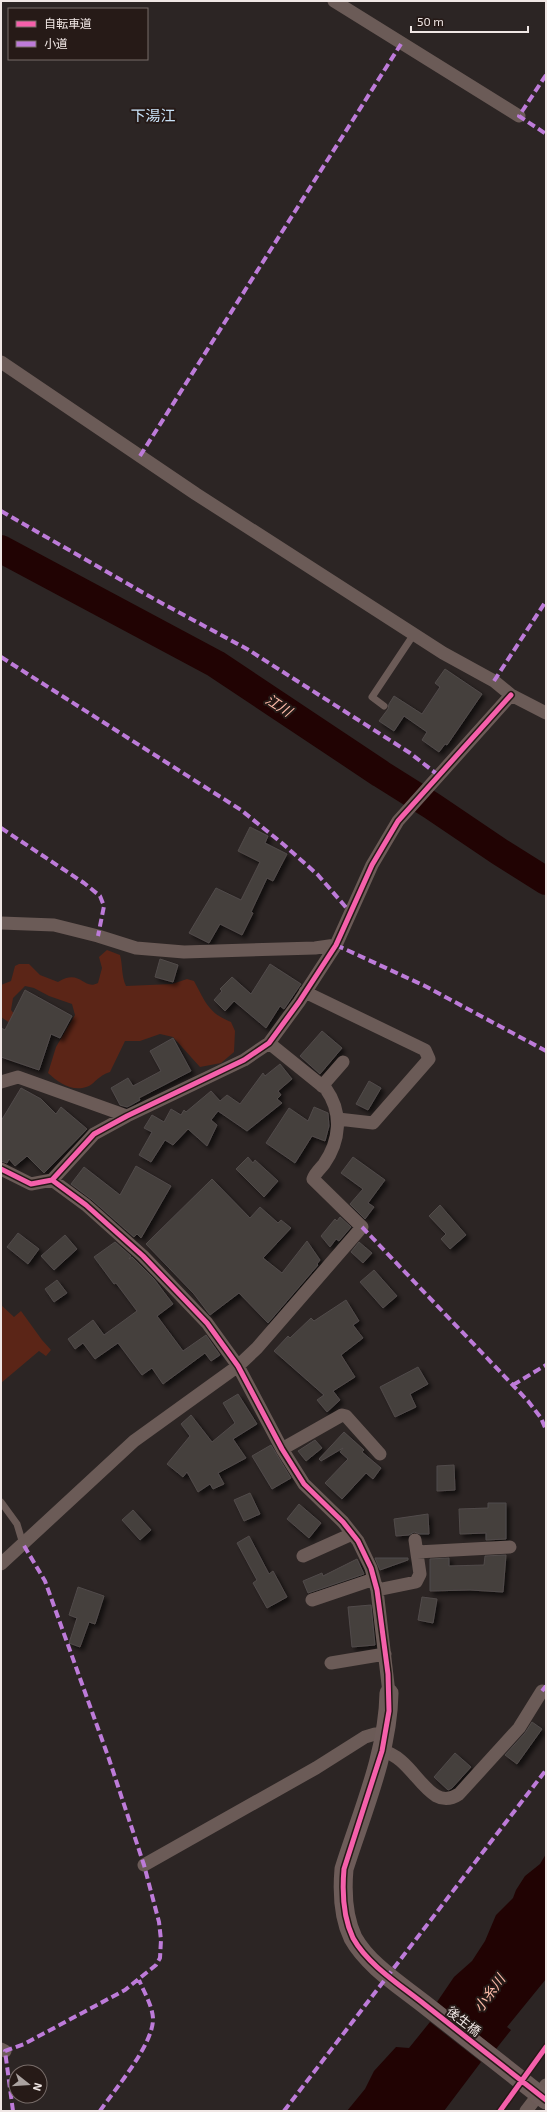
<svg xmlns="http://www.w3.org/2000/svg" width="547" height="2112" font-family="'Exo 2','Noto Sans JP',sans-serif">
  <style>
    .green { fill: #5b2517 }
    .water { fill: #210303 }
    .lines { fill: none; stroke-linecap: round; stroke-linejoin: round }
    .river { stroke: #210303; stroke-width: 28 }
    .building { fill: #453f3e; stroke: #514b4a; filter: url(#shadow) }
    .lane { stroke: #6b5b57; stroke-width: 7 }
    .street { stroke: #6b5b57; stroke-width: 13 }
    .secondary { stroke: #6d5c59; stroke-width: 19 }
    .quiet { stroke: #bd7bd9; stroke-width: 4; stroke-dasharray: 8 4; stroke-linecap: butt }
    .cycleway-casing { stroke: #261a17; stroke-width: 8 }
    .cycleway { stroke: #f560ab; stroke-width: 5 }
    .labels { text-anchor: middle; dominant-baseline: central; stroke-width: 4; stroke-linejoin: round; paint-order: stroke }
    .street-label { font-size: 13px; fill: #f0e7e5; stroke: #261a17 }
    .water-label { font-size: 14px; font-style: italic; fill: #fdbba9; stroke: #261a17 }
    .quarter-label { font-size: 15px; fill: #c9e2f8; stroke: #261a17 }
  </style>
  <defs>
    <filter id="shadow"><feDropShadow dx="3.5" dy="3.5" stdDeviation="2" flood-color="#0009"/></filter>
  </defs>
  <rect width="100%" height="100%" fill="#2c2524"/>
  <path class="green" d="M107,950L120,955C123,966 121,975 126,986L172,984L187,979L194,981C205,1001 208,1013 231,1022L235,1031L234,1052L221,1063L200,1067L173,1037L160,1034L140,1041H125L110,1072C98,1076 96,1082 89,1086C73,1093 59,1083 48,1073L56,1047L75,1015L72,1004L49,996L34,988L25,986L13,998L11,1010L17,1018L13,1025L1,1017V985L11,981L15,966L19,964H29L40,975L58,982C81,968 83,991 98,983L102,968L99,957Z
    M1,1305L14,1317L21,1311L42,1340L51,1350L46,1356L39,1351L1,1383Z"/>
  <path class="water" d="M546,1854V1979L507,2027L511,2030L496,2049L437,2002L454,1977L472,1961L485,1941L496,1915L513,1898L516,1890L525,1876L540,1864Z
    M430,2022L481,2062L444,2111H347L365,2089L374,2071L396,2047L409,2048Z"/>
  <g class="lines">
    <path class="river" d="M1,549L216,664L381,774L432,806L500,852L546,881"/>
  </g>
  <path class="building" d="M445,669L482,694L447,745L445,744L439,752L422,740L427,732L404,716L394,731L379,721L388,709L389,704L394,696L422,714L440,687L435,683Z
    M250,827L268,836L265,843L287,854L273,881L267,878L251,912L253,913L242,935L220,924L209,943L189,933L216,888L241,900L260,862L238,851Z
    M160,959L178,965L173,982L155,977Z
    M270,964L301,984L284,1009L280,1006L266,1028L234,1001L225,1011L214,1000L222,991L220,989L232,977L251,994Z
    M25,990L72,1016L60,1038L51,1034L39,1070L1,1057V1028L5,1030Z
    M322,1031L342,1048L320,1074L300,1056Z
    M173,1038L191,1071L139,1098L140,1100L131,1105L127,1107L120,1105L111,1088L128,1078L133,1086L161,1071L150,1051Z
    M280,1064L292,1079L278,1091L281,1095L277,1099L282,1103L247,1131L218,1111L211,1120L217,1125L207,1146L188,1129L173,1145L165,1140L151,1162L139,1155L152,1132L144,1128L152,1115L164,1122L171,1109L181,1115L184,1110L186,1112L211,1091L220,1101L227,1095L240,1104L263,1073L265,1076Z
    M369,1081L381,1088L368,1110L356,1104Z
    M21,1088L41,1099L56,1114L61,1107L87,1129L44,1173L27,1156L15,1166L9,1159L7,1163L1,1161V1121Z
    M314,1107L328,1113L329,1126L325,1141L312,1136L295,1163L266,1143L289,1108L308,1121Z
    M248,1157L253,1163L255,1160L278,1181L264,1197L236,1169Z
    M353,1157L385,1180L368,1203L374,1207L365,1219L350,1204L363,1189L341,1173Z
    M136,1166L171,1186L141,1238L137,1234L134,1237L91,1199L71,1184L84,1167L120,1195Z
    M212,1179L250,1218L260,1207L278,1223L281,1220L291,1228L263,1258L282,1273L307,1241L320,1260L317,1264L318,1265L268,1323L239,1293L210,1315L194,1294L146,1244Z
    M440,1205L466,1235L450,1249L441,1239L446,1234L429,1216Z
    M340,1217L351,1227L339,1241L336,1239L330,1247L321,1236L335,1219L337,1221Z
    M18,1233L39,1249L28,1264L7,1247Z
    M65,1235L77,1249L54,1270L41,1256Z
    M115,1242L131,1256L129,1259L132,1257L154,1279L173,1304L157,1316L183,1351L206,1335L220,1355L211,1361L205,1353L163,1384L152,1368L142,1375L118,1343L95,1359L83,1343L75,1349L68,1339L93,1320L104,1335L137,1311L116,1283L114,1284L94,1257Z
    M359,1242L372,1253L363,1263L351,1252Z
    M374,1270L397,1296L383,1308L360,1282Z
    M57,1280L67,1293L54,1302L45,1289Z
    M346,1300L359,1321L353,1325L363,1338L341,1355L355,1377L333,1391L340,1400L327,1412L317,1400L324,1395L274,1351L288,1336L290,1338L311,1318L314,1321Z
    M418,1367L428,1384L410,1394L416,1407L395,1417L380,1387Z
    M238,1394L257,1424L233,1439L246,1458L218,1473L224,1484L213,1489L210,1484L198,1492L187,1472L183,1477L167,1464L190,1436L181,1424L191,1415L212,1442L235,1423L223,1403Z
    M344,1432L364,1450L362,1452L381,1468L373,1479L366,1473L342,1499L325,1483L348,1459L340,1452L343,1448L321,1461L319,1459Z
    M315,1440L322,1448L306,1461L298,1451Z
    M271,1445L291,1478L272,1489L252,1456Z
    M454,1465L455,1490L437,1491V1466Z
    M250,1493L260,1514L244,1521L234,1500Z
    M488,1503H506V1539L486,1540V1533L460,1534L459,1509L488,1508Z
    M299,1504L321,1523L309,1538L287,1519Z
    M133,1510L151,1530L140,1540L122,1520Z
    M428,1514L429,1534H420L414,1532L409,1535L396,1536L394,1519Z
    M249,1536L269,1574L273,1571L287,1597L267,1608L253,1583L257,1580L237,1543Z
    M506,1555L503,1592L470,1590L430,1591V1559L449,1558V1566L484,1565L485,1556Z
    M375,1558H408V1560L380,1570Z
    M357,1559L364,1574L308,1593L303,1581L322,1573L323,1576Z
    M78,1587L104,1596L95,1624L89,1622L80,1647L69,1643L77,1618L69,1615Z
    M422,1597L437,1599L433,1623L418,1620Z
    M371,1605L375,1645L352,1647L348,1607Z
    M532,1722L542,1729L517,1764L505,1755L525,1733Z
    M455,1753L471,1767L452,1788L448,1790L434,1777Z"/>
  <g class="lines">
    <path class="lane" d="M384,706L372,697L414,634
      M1,1502L17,1524L23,1544"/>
    <path class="street" d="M334,1L519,116
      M1,362L196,494L443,653L494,681L511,695L546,713
      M1,923L54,925L98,936L136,948L184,952L315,948L336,945
      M305,992L425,1050L429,1059L373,1123L338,1119
      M1,1082L18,1077L127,1116
      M322,1086L343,1062
      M1,1169L31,1184L52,1180L94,1134L127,1116L244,1060L269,1043L299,1002L336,945L372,865L398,821L511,695
      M52,1180L86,1205L143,1256L207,1323L238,1366L282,1449L304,1484L343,1522L358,1541L371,1568L377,1590L389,1693
      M282,1449L342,1415L346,1416L380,1454
      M417,1552L510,1547
      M303,1556L352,1534
      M1,1564L134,1441L238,1366L257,1348L362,1227L313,1179C315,1173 320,1169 324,1164C340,1141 343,1113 326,1089L269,1043
      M377,1590L416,1582L420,1574L415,1540
      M312,1600L374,1579
      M331,1663L385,1654
      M382,1751C415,1757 428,1815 459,1794L519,1728L542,1691
      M144,1865L316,1768L365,1737L375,1734H385
      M1,2049L5,2051
      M526,2111L546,2085"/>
    <path class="secondary" d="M389,1693C388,1753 362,1812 344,1869C342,1892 343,1917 353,1938C368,1965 400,1985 424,2004C465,2036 505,2068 546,2100"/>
    <path class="quiet" d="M546,75L519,116L546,134
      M140,456L401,44
      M1,511L156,600L247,649L410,753L438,775
      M1,657L241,810L283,844L318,875L350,912
      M494,681L546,601
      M1,828L84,883L100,896L104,906L98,936
      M336,945L425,986L546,1051
      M362,1227L528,1401L541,1418L546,1430
      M513,1385L546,1365
      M542,1691L546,1686
      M13,2111L5,2051L24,2044L125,1990L156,1965L160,1958L161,1940L159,1922L144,1865L109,1759L45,1581L23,1544
      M100,2111C115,2089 154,2044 153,2018C152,2005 144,1992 139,1980
      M284,2111L546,1770"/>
    <g class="cycleway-casing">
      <path id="cycleway" d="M1,1169L31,1184L52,1180L94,1134L127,1116L244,1060L269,1043L299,1002L336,945L372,865L398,821L511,695
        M52,1180L86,1205L143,1256L207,1323L238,1366L282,1449L304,1484L343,1522L358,1541L371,1568L377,1590L388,1674L389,1711L382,1751L344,1869C342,1892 343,1917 353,1938C368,1965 400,1985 424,2004C465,2036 505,2068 546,2100
        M500,2111L546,2047"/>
    </g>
    <use href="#cycleway" class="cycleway"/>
  </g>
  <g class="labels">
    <g class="street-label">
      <text transform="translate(464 2021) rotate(38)">後生橋</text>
    </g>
    <g class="water-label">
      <text transform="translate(279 705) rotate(33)">江川</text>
      <text transform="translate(489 1993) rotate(-54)">小糸川</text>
    </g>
    <g class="quarter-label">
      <text x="153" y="115">下湯江</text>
    </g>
  </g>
  <rect width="547" height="2112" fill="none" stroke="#f0e7e5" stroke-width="4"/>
  <rect x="8" y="8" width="140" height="52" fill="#261a17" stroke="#776c69"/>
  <rect x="16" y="21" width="20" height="6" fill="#f560ab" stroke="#776c69"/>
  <text x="44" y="28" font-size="12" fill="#f0e7e5">自転車道</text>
  <rect x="16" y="41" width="20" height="6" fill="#bd7bd9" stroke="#776c69"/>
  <text x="44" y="48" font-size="12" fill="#f0e7e5">小道</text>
  <g transform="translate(28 2084) rotate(107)"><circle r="19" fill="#261a17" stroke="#776c69"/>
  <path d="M0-3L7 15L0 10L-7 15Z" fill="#aba3a1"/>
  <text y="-6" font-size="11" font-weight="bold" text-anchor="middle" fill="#f0e7e5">N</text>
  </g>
  <path d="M411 26v6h117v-6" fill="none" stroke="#f0e7e5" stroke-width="2"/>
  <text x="417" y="26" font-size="12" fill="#f0e7e5" stroke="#261a17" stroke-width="3" paint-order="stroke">50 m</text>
</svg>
